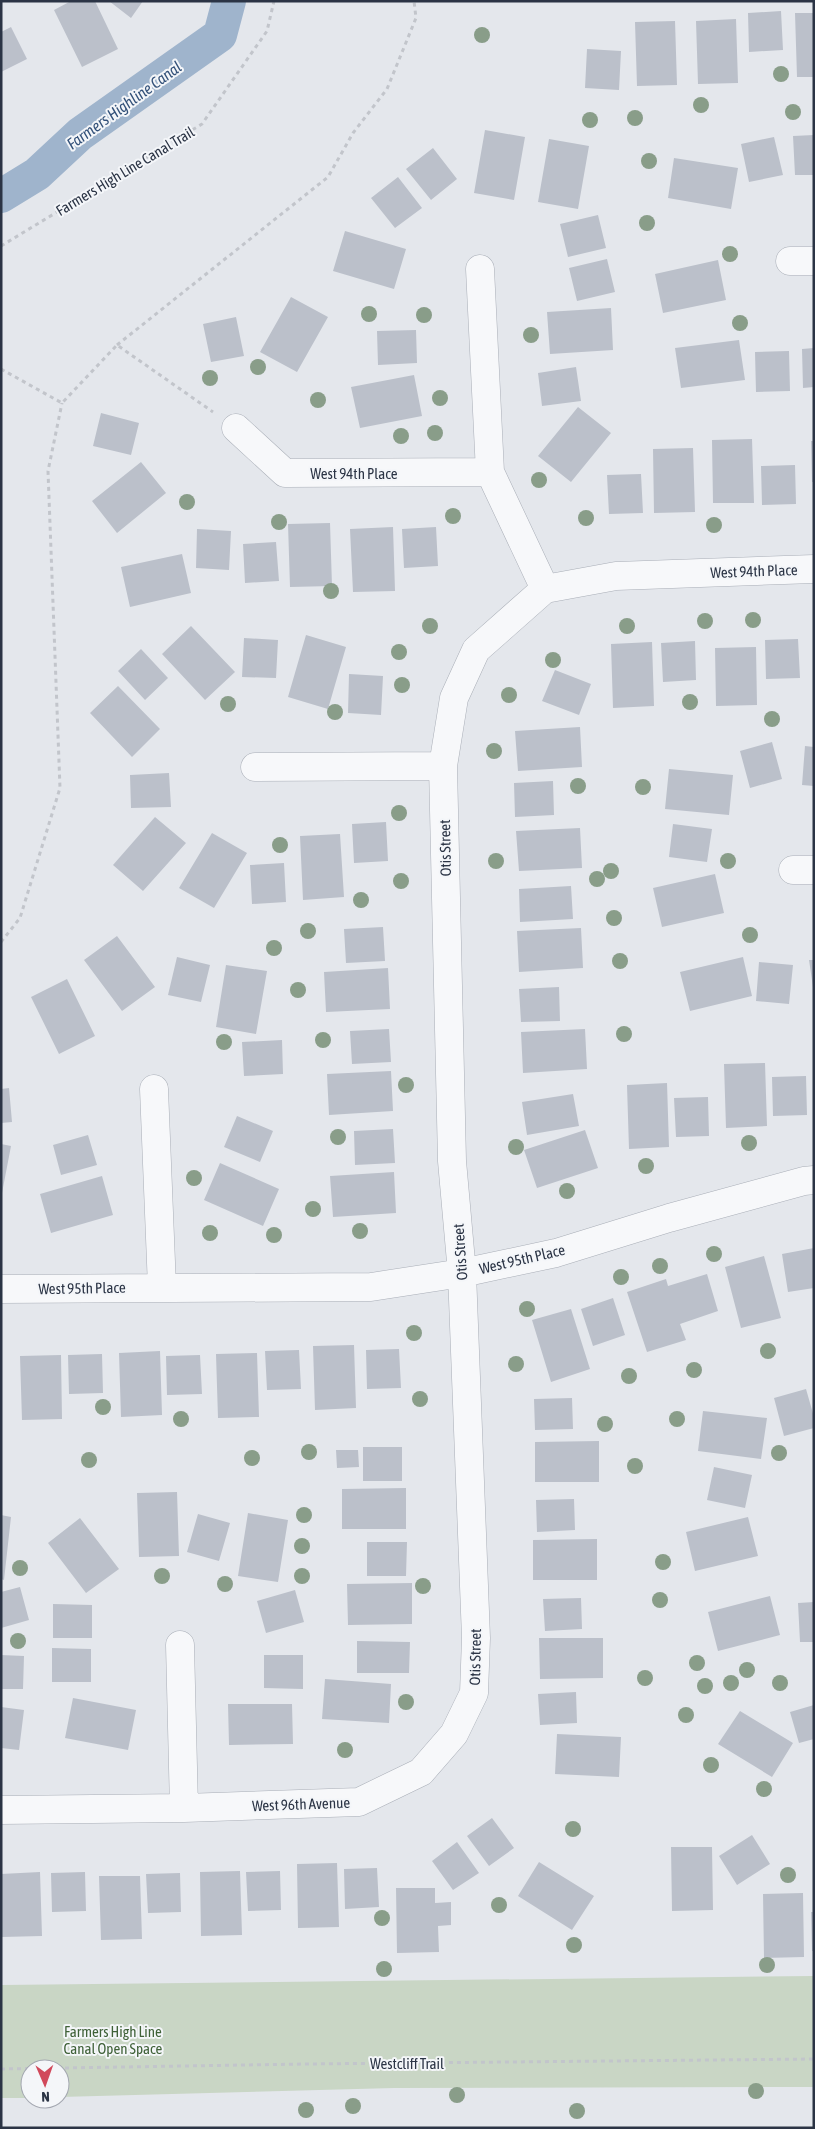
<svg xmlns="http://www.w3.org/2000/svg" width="815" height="2129" font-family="'Asap Condensed',sans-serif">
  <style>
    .green { fill: #c9d6c5 }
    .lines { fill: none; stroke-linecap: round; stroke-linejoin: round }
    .canal { stroke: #9fb4cc; stroke-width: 34 }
    .building { fill: #bbc0ca }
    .street-casing { stroke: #a9aeb7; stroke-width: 29 }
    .path { stroke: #c2c5cb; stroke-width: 3; stroke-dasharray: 4 4; stroke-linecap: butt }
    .street { stroke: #f7f8fa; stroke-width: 28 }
    .tree { fill: #899d89 }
    .labels { text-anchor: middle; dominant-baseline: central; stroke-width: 4; stroke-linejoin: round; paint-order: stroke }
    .street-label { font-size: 15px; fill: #2b3445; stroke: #f4f6f9 }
    .park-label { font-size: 15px; fill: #3f6138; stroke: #f4f6f9 }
    .water-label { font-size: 16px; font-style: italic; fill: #34527a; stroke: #f4f6f9 }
  </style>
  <rect width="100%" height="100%" fill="#e4e7ec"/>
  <path class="green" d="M814,1976V2087L394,2088L60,2097V2069H30V2098H1V1985Z"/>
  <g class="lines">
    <path class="canal" d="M1,196L37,174L80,134L220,35L229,1"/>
  </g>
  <path class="building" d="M71,1H95L118,49L82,67L54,10Z
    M109,1H143L131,18Z
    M781,11L783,50L749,52L748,13Z
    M795,13H814V77H797Z
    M736,19L738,83L698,84L696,21Z
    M675,21L677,85L637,86L635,22Z
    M11,27L27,59L1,72V32Z
    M587,49L621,51L619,90L585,88Z
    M485,130L525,137L514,200L474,193Z
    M814,135V175H795L793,136Z
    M774,137L783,175L749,182L741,144Z
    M549,139L589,146L578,209L538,202Z
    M433,148L457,179L431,200L406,169Z
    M674,158L738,168L731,209L668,198Z
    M398,177L422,208L395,228L371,198Z
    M598,215L606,248L568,257L560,224Z
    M345,231L406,249L394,289L333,271Z
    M607,259L615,292L577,301L569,268Z
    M718,260L726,300L663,313L655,274Z
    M291,297L328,317L297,372L260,352Z
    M611,308L613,350L550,354L547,312Z
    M236,317L244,356L211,362L203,324Z
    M416,330L417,363L378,365L377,331Z
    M739,340L745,380L681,388L675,348Z
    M814,348V387L803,388L802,349Z
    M789,351L790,391L756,392L755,352Z
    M576,367L581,401L542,406L538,373Z
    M414,375L422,416L360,428L351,387Z
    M578,407L611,433L571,482L538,456Z
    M101,413L139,423L131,455L93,446Z
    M752,439L754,503H713L712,440Z
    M811,441H814V482H812Z
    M693,448L695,512L654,513L653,449Z
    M141,462L166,493L117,533L92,501Z
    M795,465L796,504L762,505L761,466Z
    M641,474L643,513L609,514L607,475Z
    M330,523L332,586L290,587L288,524Z
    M393,527L395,591L353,592L350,529Z
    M436,527L438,566L404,568L402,529Z
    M197,529L231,531L229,570L196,568Z
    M276,542L279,581L245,583L243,544Z
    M182,554L191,593L130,607L121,567Z
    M191,626L235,672L205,700L162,654Z
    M306,635L346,647L328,709L288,697Z
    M244,638L278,640L276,678L242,677Z
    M798,639L800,678L766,679L765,640Z
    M695,641L696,680L663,682L661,643Z
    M652,642L654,706L613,708L611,644Z
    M756,647L757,705L716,706L715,648Z
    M141,649L168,678L145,700L118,671Z
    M555,670L591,684L579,715L542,701Z
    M349,674L383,676L381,715L348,713Z
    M118,686L160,729L132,757L90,713Z
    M580,727L582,767L518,771L515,731Z
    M772,742L782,779L750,788L740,751Z
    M805,746L814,747V786L802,785Z
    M669,769L733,775L729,815L665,809Z
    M169,773L171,807L131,808L130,775Z
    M553,781L554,815L515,817L514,783Z
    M155,817L186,843L143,891L113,865Z
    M386,822L388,861L354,863L352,824Z
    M673,824L712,829L707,862L669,857Z
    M580,828L582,868L519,871L516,831Z
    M212,833L247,853L214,908L179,888Z
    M340,834L344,897L303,900L300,836Z
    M284,863L286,902L252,904L250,865Z
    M715,874L724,913L662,927L653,888Z
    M571,886L573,919L520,922L519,889Z
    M383,927L385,961L346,963L344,929Z
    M581,928L583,968L519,972L517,931Z
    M117,936L155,987L122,1011L84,960Z
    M177,957L210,965L201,1002L168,995Z
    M743,957L752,996L690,1011L680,972Z
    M809,960H814V987H813Z
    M759,962L793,965L789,1004L756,1001Z
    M226,965L267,971L256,1034L216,1027Z
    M388,968L390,1009L326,1012L324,972Z
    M67,979L95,1036L59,1054L31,997Z
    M559,987L560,1021L521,1022L519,989Z
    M389,1029L391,1062L352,1064L350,1031Z
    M585,1029L587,1069L523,1073L521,1032Z
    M282,1040L283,1074L244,1076L242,1042Z
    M765,1063L767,1126L726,1128L724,1064Z
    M391,1071L393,1111L329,1115L327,1074Z
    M806,1076L807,1115L773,1116L772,1077Z
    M667,1083L669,1147L629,1149L627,1085Z
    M9,1088L12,1122L1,1123V1089Z
    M573,1094L579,1126L527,1135L522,1102Z
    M708,1097L709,1136L676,1137L674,1098Z
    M237,1116L273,1131L260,1162L224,1147Z
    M393,1129L395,1163L355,1165L354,1131Z
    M585,1130L598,1168L537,1188L524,1150Z
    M88,1135L97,1165L61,1175L53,1145Z
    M1,1144L11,1146L2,1193H1Z
    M220,1163L279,1189L263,1226L204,1200Z
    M394,1172L396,1213L333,1217L330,1176Z
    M102,1176L113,1215L51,1233L40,1194Z
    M814,1248V1288L788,1292L782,1254Z
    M764,1256L781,1318L741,1328L725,1267Z
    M707,1274L718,1311L680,1324L686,1340L647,1352L627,1292L666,1279L668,1286Z
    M613,1298L625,1335L593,1346L581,1309Z
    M571,1309L590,1369L551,1382L532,1320Z
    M354,1345L356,1408L315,1410L313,1346Z
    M399,1349L401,1388L367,1389L366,1350Z
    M299,1350L301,1389L267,1390L265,1351Z
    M160,1351L162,1415L121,1417L119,1353Z
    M257,1353L259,1417L218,1418L216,1354Z
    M102,1354L103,1393L69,1394L68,1355Z
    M61,1355L62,1419L22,1420L20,1356Z
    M200,1355L202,1394L167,1395L166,1356Z
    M806,1389L814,1417V1428L784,1436L774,1398Z
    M572,1398L573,1429L535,1430L534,1399Z
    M703,1411L767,1418L761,1459L698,1451Z
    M599,1441V1482H535V1442Z
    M363,1447H402V1481H363Z
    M336,1450H358L359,1467L337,1468Z
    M714,1467L752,1475L745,1508L707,1500Z
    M406,1488V1529H342V1489Z
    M177,1492L179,1556L139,1557L137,1493Z
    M574,1499L575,1530L537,1532L536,1500Z
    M248,1513L288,1520L278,1582L238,1576Z
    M198,1514L230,1523L219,1561L187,1552Z
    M1,1515L11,1517L4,1580L1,1579Z
    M748,1517L758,1556L695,1571L686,1532Z
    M80,1518L119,1569L86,1593L48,1543Z
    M597,1539V1580H533V1540Z
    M367,1542H407L406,1576H367Z
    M412,1583V1624L348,1625L347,1584Z
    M20,1587L29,1620L1,1628V1592Z
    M295,1590L304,1622L266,1633L257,1601Z
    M770,1596L780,1635L718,1651L708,1612Z
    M581,1598L582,1629L545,1631L543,1599Z
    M814,1602V1642H800L798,1603Z
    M53,1604L92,1605V1638H53Z
    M539,1638H603V1678L540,1679Z
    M357,1641L410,1642L409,1673H357Z
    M52,1648L91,1649V1682H52Z
    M1,1655L24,1656L23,1689H1Z
    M264,1655H303V1689L264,1688Z
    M325,1679L391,1684L389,1723L322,1719Z
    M576,1692L577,1723L540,1725L538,1694Z
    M73,1698L136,1710L128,1750L65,1738Z
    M228,1704H292L293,1744L229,1745Z
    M814,1705V1739L799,1743L790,1712Z
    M1,1707L24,1710L19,1750L1,1748Z
    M740,1711L793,1743L772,1777L718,1744Z
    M557,1734L621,1737L619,1777L555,1774Z
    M492,1818L514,1848L489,1866L467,1836Z
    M752,1835L770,1864L737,1885L719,1856Z
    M457,1842L479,1873L453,1890L432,1861Z
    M671,1847H712L713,1910L672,1911Z
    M539,1862L594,1896L572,1930L518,1896Z
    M337,1863L339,1927L298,1928L297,1864Z
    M377,1868L379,1907L345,1909L344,1869Z
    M240,1871L242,1935L201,1936L200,1872Z
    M280,1871L281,1910L248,1911L246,1872Z
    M40,1872L42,1936L2,1937L1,1874Z
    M85,1872L86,1911L52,1912L51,1873Z
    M180,1873L181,1912L148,1913L146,1874Z
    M99,1876H140L142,1939L101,1940Z
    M396,1888H435V1903L451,1902V1925L438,1926L439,1952L397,1953Z
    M803,1893L804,1957L764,1958L763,1894Z
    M811,1912H814V1951H812Z"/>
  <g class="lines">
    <g class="street-casing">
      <path id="street" d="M790,261H814
        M480,269L490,472L545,589
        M236,428L285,473L490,472
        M255,767L443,766
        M793,870H814
        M154,1089L162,1287
        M1,1289L371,1287L462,1273L556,1253L669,1218L804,1181L814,1180
        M180,1645L184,1808
        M1,1810L184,1808L359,1802L421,1772L454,1734L474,1693L476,1638L462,1273L452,1161L443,766L454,698L476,650L545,589L616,576L814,569"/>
    </g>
    <path class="path" d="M1,246L202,124L267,31L274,1
      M117,345L328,177L353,133L387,89L416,18L414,1
      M1,369L62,403L117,345L213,412
      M1,942L20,918L60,788L48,471L62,403
      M1,2069L305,2064L814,2059"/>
    <use href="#street" class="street"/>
  </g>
  <g class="tree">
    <circle cx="482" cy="35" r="8"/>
    <circle cx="781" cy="74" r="8"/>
    <circle cx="701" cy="105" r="8"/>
    <circle cx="793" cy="112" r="8"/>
    <circle cx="635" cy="118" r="8"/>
    <circle cx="590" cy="120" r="8"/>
    <circle cx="649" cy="161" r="8"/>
    <circle cx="647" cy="223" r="8"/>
    <circle cx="730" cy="254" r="8"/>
    <circle cx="369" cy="314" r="8"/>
    <circle cx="424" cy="315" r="8"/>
    <circle cx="740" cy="323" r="8"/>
    <circle cx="531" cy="335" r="8"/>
    <circle cx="258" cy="367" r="8"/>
    <circle cx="210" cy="378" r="8"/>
    <circle cx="440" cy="398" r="8"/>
    <circle cx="318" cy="400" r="8"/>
    <circle cx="435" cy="433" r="8"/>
    <circle cx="401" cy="436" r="8"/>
    <circle cx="539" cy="480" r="8"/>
    <circle cx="187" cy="502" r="8"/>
    <circle cx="453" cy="516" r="8"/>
    <circle cx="586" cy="518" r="8"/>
    <circle cx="279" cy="522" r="8"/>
    <circle cx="714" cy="525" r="8"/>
    <circle cx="331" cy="591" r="8"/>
    <circle cx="753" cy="620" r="8"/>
    <circle cx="705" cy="621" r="8"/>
    <circle cx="430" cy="626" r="8"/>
    <circle cx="627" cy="626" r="8"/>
    <circle cx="399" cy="652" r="8"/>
    <circle cx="553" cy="660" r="8"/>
    <circle cx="402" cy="685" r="8"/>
    <circle cx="509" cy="695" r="8"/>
    <circle cx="690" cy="702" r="8"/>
    <circle cx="228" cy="704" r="8"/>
    <circle cx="335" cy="712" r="8"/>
    <circle cx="772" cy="719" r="8"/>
    <circle cx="494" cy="751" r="8"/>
    <circle cx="578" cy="786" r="8"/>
    <circle cx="643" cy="787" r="8"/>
    <circle cx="399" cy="813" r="8"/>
    <circle cx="280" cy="845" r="8"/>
    <circle cx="496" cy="861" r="8"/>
    <circle cx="728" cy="861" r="8"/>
    <circle cx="611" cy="871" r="8"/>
    <circle cx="597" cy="879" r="8"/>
    <circle cx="401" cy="881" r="8"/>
    <circle cx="361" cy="900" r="8"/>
    <circle cx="614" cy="918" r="8"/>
    <circle cx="308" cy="931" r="8"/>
    <circle cx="750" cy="935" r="8"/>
    <circle cx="274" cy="948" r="8"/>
    <circle cx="620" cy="961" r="8"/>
    <circle cx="298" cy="990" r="8"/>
    <circle cx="624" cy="1034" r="8"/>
    <circle cx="323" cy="1040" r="8"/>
    <circle cx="224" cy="1042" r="8"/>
    <circle cx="406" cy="1085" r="8"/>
    <circle cx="338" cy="1137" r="8"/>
    <circle cx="749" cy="1143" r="8"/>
    <circle cx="516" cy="1147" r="8"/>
    <circle cx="646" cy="1166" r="8"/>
    <circle cx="194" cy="1178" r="8"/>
    <circle cx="567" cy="1191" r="8"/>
    <circle cx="313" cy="1209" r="8"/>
    <circle cx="360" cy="1231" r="8"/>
    <circle cx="210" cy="1233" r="8"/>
    <circle cx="274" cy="1235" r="8"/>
    <circle cx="714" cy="1254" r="8"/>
    <circle cx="660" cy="1266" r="8"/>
    <circle cx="621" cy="1277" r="8"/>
    <circle cx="527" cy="1309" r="8"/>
    <circle cx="414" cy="1333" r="8"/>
    <circle cx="768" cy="1351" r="8"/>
    <circle cx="516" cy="1364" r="8"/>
    <circle cx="694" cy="1370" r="8"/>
    <circle cx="629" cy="1376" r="8"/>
    <circle cx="420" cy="1399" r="8"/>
    <circle cx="103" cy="1407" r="8"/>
    <circle cx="181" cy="1419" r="8"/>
    <circle cx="677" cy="1419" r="8"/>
    <circle cx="605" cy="1424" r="8"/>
    <circle cx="309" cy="1452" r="8"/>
    <circle cx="779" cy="1453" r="8"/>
    <circle cx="252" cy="1458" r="8"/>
    <circle cx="89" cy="1460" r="8"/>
    <circle cx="635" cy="1466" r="8"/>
    <circle cx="304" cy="1515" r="8"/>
    <circle cx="302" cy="1546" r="8"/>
    <circle cx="663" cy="1562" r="8"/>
    <circle cx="20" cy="1568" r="8"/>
    <circle cx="162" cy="1576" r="8"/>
    <circle cx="302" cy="1576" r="8"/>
    <circle cx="225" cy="1584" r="8"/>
    <circle cx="423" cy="1586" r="8"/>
    <circle cx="660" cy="1600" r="8"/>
    <circle cx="18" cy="1641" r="8"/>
    <circle cx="697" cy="1663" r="8"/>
    <circle cx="747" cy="1670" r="8"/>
    <circle cx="645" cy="1678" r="8"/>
    <circle cx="731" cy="1683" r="8"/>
    <circle cx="780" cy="1683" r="8"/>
    <circle cx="705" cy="1686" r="8"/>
    <circle cx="406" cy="1702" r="8"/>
    <circle cx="686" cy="1715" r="8"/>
    <circle cx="345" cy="1750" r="8"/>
    <circle cx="711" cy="1765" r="8"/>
    <circle cx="764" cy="1789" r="8"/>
    <circle cx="573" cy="1829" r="8"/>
    <circle cx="788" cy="1875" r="8"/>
    <circle cx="499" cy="1905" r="8"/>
    <circle cx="382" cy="1918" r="8"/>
    <circle cx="574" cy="1945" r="8"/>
    <circle cx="767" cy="1965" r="8"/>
    <circle cx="384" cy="1969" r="8"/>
    <circle cx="756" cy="2091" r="8"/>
    <circle cx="457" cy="2095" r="8"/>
    <circle cx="353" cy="2106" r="8"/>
    <circle cx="306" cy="2110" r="8"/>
    <circle cx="577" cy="2111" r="8"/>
  </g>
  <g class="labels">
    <g class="street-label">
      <text transform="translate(125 171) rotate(-31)">Farmers High Line Canal Trail</text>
      <text x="354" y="473">West 94th Place</text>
      <text transform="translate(754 571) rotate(-2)">West 94th Place</text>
      <text transform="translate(445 848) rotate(-91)">Otis Street</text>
      <text transform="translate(460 1252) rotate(-94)">Otis Street</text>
      <text transform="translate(522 1259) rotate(-13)">West 95th Place</text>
      <text transform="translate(82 1288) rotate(-1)">West 95th Place</text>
      <text transform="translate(475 1657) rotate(-89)">Otis Street</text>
      <text transform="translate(301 1804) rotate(-2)">West 96th Avenue</text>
      <text x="407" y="2063">Westcliff Trail</text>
    </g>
    <g class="park-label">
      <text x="113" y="2031">Farmers High Line<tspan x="113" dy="17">Canal Open Space</tspan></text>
    </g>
    <g class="water-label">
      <text transform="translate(124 105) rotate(-36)">Farmers Highline Canal</text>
    </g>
  </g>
  <rect width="815" height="2129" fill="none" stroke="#2b3445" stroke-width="5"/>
  <g transform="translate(45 2084) rotate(178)"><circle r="24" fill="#f4f6f9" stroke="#a4a8b1"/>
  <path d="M0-4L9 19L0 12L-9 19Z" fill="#d1495b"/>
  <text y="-8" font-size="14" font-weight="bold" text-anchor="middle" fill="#2b3445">N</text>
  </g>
</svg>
